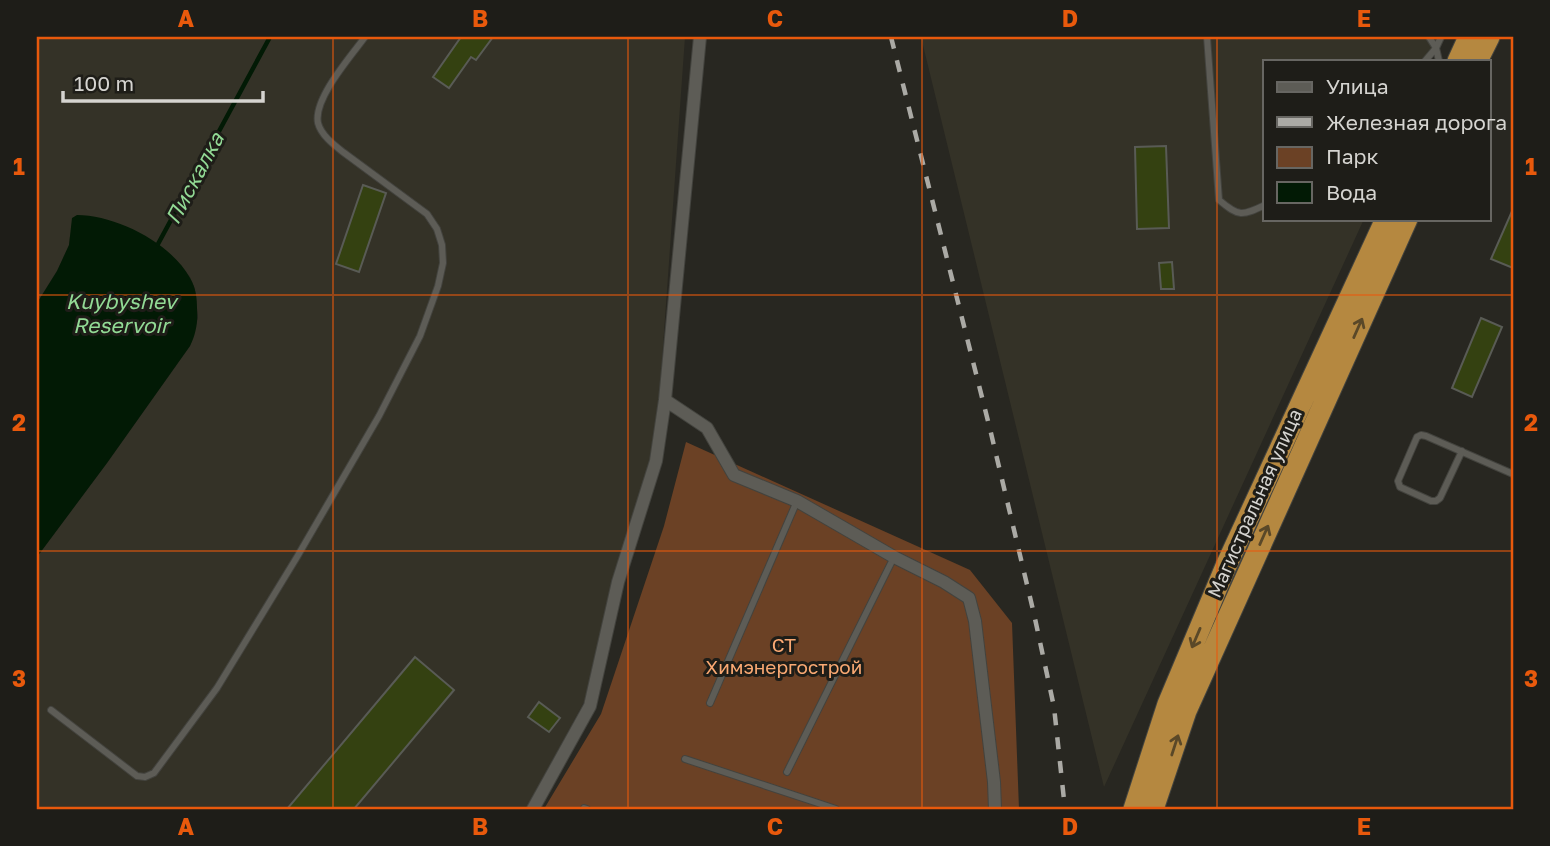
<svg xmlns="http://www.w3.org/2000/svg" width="1550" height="846" font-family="'Golos Text',sans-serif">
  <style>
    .built { fill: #343227 }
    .green { fill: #6b4125 }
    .water { fill: #021a05 }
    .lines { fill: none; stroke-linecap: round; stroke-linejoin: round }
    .stream { stroke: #021a05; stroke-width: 4.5 }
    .building { fill: #344111; stroke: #595b55; stroke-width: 2 }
    .lane-casing { stroke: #43433e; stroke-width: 8 }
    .street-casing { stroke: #43433e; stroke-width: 14 }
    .highway-casing { stroke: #43433e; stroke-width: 23 }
    .lane { stroke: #5d5c56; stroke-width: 6 }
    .street { stroke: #5d5c56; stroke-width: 12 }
    .highway { stroke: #b58840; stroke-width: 21 }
    .rail { stroke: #abaaa5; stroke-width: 4.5; stroke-dasharray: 12 12; stroke-linecap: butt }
    .oneway { stroke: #5a4828 }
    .grid { fill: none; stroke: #e8590c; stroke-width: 2; stroke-opacity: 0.55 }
    .labels { text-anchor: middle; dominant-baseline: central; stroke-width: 6; stroke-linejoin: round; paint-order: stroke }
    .street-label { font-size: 19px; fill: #d5d4d0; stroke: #1e1d18 }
    .park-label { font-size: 19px; fill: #faa973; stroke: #1e1d18 }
    .water-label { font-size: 21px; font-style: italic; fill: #92da95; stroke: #1e1d18 }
    .neatline { fill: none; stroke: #e8590c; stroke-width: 2.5 }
    .grid-label { font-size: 23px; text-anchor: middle; font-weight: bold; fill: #e8590c }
  </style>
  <rect width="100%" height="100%" fill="#282721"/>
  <path class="built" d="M37,37H685L654,473L584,702L526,809H37V557L107,463L190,346L198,318L195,289L190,277L177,261L158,244L70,236L69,245L57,271L37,303Z
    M921,37H1438L1429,61H1265V219H1364L1104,787Z"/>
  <path class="green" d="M686,442L970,570L1012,623L1019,809H544L601,714L664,526Z"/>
  <path class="water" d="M77,215C116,215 171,243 190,278C196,288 197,298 197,309C198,322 196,334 190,346L107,463L37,557V303L57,271L69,245L72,218Z"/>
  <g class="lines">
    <path class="stream" d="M158,244L270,37"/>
  </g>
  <path class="building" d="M461,37H493L476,60L471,57L449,88L433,77Z
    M1166,146L1169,228L1137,229L1135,147Z
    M363,185L386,193L359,272L336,264Z
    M1513,209V268L1491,259Z
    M1172,262L1174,289H1161L1159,263Z
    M1481,318L1502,327L1472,397L1452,388Z
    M415,657L454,690L354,809H287Z
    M539,702L560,718L549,732L528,717Z"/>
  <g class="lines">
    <g class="lane-casing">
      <path id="lane" d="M1207,37L1219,200C1239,217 1242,216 1265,205
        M1425,61L1436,48L1429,37
        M1439,61L1436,48L1441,37
        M1462,451L1440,498L1436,501H1431L1400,487L1398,481L1417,437L1421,435L1426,436L1513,474
        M710,703L797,501
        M51,710L137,776L145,777L154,773L217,688L297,557L379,416L420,336L438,286L443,263L442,245L437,229L427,214L343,152C334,145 321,135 318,123C313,99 351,56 365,37
        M685,759L836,809
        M787,772L894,557
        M584,808L587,809"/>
    </g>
    <g class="street-casing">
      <path id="street" d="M665,400L707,428L734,475L797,501L894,557L944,582L969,598L975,621L994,782L995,809
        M533,809L590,706L618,582L656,461L665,400L700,37"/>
    </g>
    <g class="highway-casing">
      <path id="highway" d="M1458,61L1469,37
        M1477,61L1489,37
        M1134,809L1168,704L1226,566L1386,219
        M1153,809L1186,711L1407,219"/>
    </g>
    <use href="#lane" class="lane"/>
    <use href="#street" class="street"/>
    <use href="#highway" class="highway"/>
    <path class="rail" d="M891,37L990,429L1034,614L1054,707L1065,809"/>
  </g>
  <defs><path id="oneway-shaft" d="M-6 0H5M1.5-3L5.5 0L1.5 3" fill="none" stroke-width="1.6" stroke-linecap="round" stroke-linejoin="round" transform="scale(1.75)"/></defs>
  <g class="oneway">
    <use href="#oneway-shaft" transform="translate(1358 328) rotate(-66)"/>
    <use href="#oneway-shaft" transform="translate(1264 535) rotate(-66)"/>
    <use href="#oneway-shaft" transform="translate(1196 638) rotate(113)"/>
    <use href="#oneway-shaft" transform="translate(1175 745) rotate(-72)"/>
  </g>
  <path class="grid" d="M333,37V809M628,37V809M922,37V809M1217,37V809M37,295H1513M37,551H1513"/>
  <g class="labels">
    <g class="street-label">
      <text transform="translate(1254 503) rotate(-66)">Магистральная улица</text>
    </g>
    <g class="park-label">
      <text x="784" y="644">СТ<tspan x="784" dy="22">Химэнергострой</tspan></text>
    </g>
    <g class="water-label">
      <text transform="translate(194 178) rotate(-62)">Пискалка</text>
      <text x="121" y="301">Kuybyshev<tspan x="121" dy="24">Reservoir</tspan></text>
    </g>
  </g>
  <rect width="1550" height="846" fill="none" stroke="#1e1d18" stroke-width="77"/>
  <rect x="1263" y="60" width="228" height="161" fill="#1e1d18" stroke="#676662" stroke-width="2"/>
  <rect x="1277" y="82" width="35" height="10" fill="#5d5c56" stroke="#676662" stroke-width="2"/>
  <text x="1326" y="94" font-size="21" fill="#d5d4d0">Улица</text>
  <rect x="1277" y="117" width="35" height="10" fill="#abaaa5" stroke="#676662" stroke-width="2"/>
  <text x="1326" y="130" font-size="21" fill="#d5d4d0">Железная дорога</text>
  <rect x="1277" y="147" width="35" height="21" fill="#6b4125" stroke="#676662" stroke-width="2"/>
  <text x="1326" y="164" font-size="21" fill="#d5d4d0">Парк</text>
  <rect x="1277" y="182" width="35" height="21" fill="#021a05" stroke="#676662" stroke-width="2"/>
  <text x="1326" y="200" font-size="21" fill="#d5d4d0">Вода</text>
  <path d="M63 91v10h200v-10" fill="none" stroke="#d5d4d0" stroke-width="3.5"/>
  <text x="74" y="91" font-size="21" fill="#d5d4d0" stroke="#1e1d18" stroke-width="5" paint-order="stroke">100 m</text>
  <rect x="38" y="38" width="1474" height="770" class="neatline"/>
  <g class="grid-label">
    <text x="186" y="27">A</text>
    <text x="480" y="27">B</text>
    <text x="775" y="27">C</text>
    <text x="1070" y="27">D</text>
    <text x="1364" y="27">E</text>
    <text x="19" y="175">1</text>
    <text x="1531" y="175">1</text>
    <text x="19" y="431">2</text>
    <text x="1531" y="431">2</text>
    <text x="19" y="687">3</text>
    <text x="1531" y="687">3</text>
    <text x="186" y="835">A</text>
    <text x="480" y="835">B</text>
    <text x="775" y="835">C</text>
    <text x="1070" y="835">D</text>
    <text x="1364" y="835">E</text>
  </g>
</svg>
